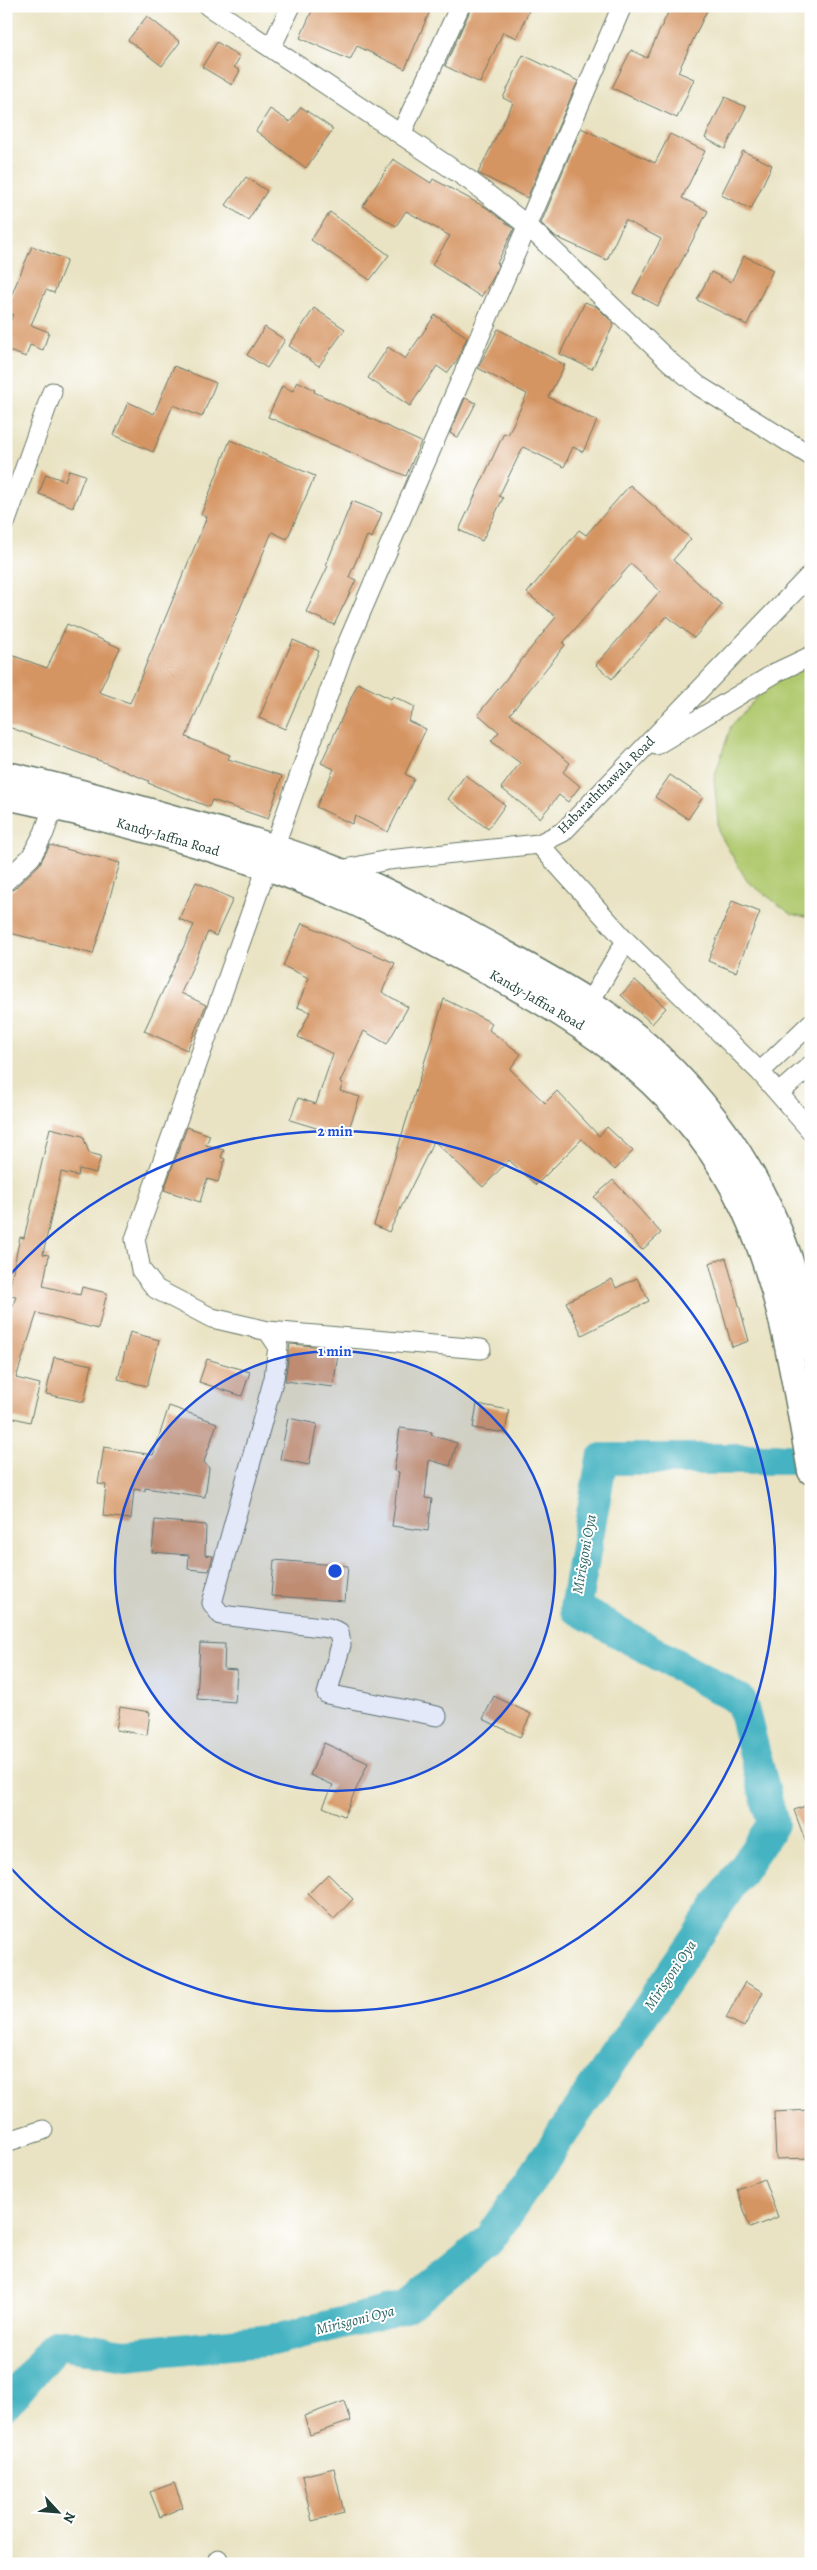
<svg xmlns="http://www.w3.org/2000/svg" width="817" height="2570" font-family="Alegreya,serif">
  <style>
    .green { fill: #b0c96e; stroke: #688351 }
    .lines { fill: none; stroke-linecap: round; stroke-linejoin: round }
    .river { stroke: #45b3c1; stroke-width: 32 }
    .building { fill: #d59563 }
    .minor-casing { stroke: #676; stroke-width: 21 }
    .highway-casing { stroke: #676; stroke-width: 29 }
    .minor { stroke: #fff; stroke-width: 19 }
    .highway { stroke: #fff; stroke-width: 26 }
    .ring { fill: none; stroke: #1d4ed8; stroke-width: 2.5 }
    .labels { text-anchor: middle; dominant-baseline: central; stroke-width: 4; stroke-linejoin: round; paint-order: stroke }
    .street-label { font-size: 14px; fill: #1f3d34; stroke: #fff }
    .water-label { font-size: 15px; font-style: italic; fill: #2c6665; stroke: #fff }
    .centre { fill: #1d4ed8; stroke: #fff; stroke-width: 2.5 }
    .ring-label { font-size: 15px; text-anchor: middle; font-weight: bold; fill: #1d4ed8; stroke: #fff; stroke-width: 4; stroke-linejoin: round; paint-order: stroke }
  </style>
  <rect width="100%" height="100%" fill="#fff"/>
  <filter id="ink" filterUnits="userSpaceOnUse"><feTurbulence type="fractalNoise" baseFrequency=".02" numOctaves="2"/><feDisplacementMap in="SourceGraphic" scale="10" xChannelSelector="R" yChannelSelector="G"/><feConvolveMatrix kernelMatrix="1 2 1 2 8 2 1 2 1" color-interpolation-filters="sRGB"/></filter>
  <filter id="wash" filterUnits="userSpaceOnUse"><feTurbulence type="fractalNoise" baseFrequency=".0096" numOctaves="4" result="noise"/><feDisplacementMap in="SourceGraphic" scale="20" xChannelSelector="R" yChannelSelector="G"/><feGaussianBlur stdDeviation="1.12" result="paint"/><feColorMatrix in="noise" values="0 0 0 0 0 0 0 0 0 0 0 0 0 0 0 0 0 1.4 0 .05"/><feComposite in="paint" operator="in"/></filter>
  <g filter="url(#wash)">
    <rect width="100%" height="100%" fill="#e9e3c3"/>
    <path class="green" d="M811,666V918L791,914L747,881L719,833L714,778L731,726L768,685Z"/>
    <g class="lines">
      <path class="river" d="M6,2404L57,2344L126,2354L272,2340L406,2307L490,2239L773,1824L741,1701L575,1608L602,1459H811"/>
    </g>
    <g id="blocks">
      <path class="building" d="M314,6H432L405,69L357,46L350,60L300,38Z
        M472,6H531L517,38L503,32L480,83L445,66Z
        M671,6H709L678,72L694,79L677,118L612,88L631,50L647,58Z
        M147,16L180,42L162,66L128,40Z
        M217,42L240,57L234,67L240,71L232,85L202,67Z
        M523,55L578,81L527,198L478,173L513,103L503,98Z
        M725,97L746,107L725,149L705,138Z
        M301,107L333,129L306,168L256,131L270,109L290,122Z
        M581,128L655,163L670,134L705,151L682,198L708,211L658,306L633,293L661,239L625,220L607,260L554,236L541,223Z
        M743,151L772,165L751,209L721,195Z
        M393,159L431,183L433,179L487,208L514,229L497,263L499,264L493,278L481,297L432,265L450,236L406,211L396,226L363,206Z
        M246,177L267,191L248,220L226,205Z
        M330,212L389,255L370,280L311,240Z
        M32,246L67,260L54,293L46,290L31,325L49,332L43,350L30,345L26,357L6,350V331L13,314L6,312V308Z
        M744,256L773,270L747,325L697,300L711,272L731,282Z
        M585,302L597,307L614,324L592,369L560,354Z
        M314,308L345,329L319,366L289,346Z
        M435,315L467,337L459,357L447,373L437,366L410,406L368,378L388,347L405,359Z
        M265,327L285,340L267,368L247,355Z
        M498,329L565,365L548,397L597,421L583,452L573,447L564,467L523,447L499,496L503,498L482,541L459,530L504,433L508,435L527,394L478,368Z
        M174,366L216,383L202,417L173,405L153,452L114,435L128,402L154,414Z
        M297,381L315,390L314,392L421,442L406,476L268,417L282,386L293,391Z
        M465,398L476,403L458,438L450,433Z
        M230,440L315,476L287,539L272,532L186,737L230,755L228,759L282,776L268,819L212,800L209,807L148,783L149,781L106,763L6,726V653L47,668L67,624L120,648L99,692L130,703L207,517L201,515Z
        M69,470L85,475L73,507L39,494L46,474L65,481Z
        M630,485L691,539L673,560L722,605L694,638L667,616L612,679L596,665L660,591L631,564L563,643L565,645L510,714L570,763L563,772L580,786L568,802L559,795L540,818L501,788L520,763L491,741L499,732L478,714L556,617L527,593L579,530L586,535Z
        M352,501L382,513L372,538L367,536L349,577L356,580L334,625L306,612L328,566L326,565Z
        M293,640L319,651L285,729L259,718Z
        M358,683L391,699L393,696L415,707L408,721L426,729L405,774L414,779L388,832L355,816L352,824L316,807L334,769L321,763Z
        M465,775L505,805L488,829L448,799Z
        M670,775L703,797L688,819L655,797Z
        M50,845L120,863L93,954L6,932V892L14,889L39,865Z
        M196,882L233,899L216,936L208,932L181,993L206,1005L187,1050L144,1031L194,925L179,919Z
        M732,901L760,912L736,972L708,961Z
        M302,923L395,963L382,992L408,1007L387,1044L364,1031L340,1082L343,1083L340,1091L360,1097L346,1137L290,1120L298,1098L316,1104L333,1054L298,1037L310,1012L297,1007L309,978L283,966Z
        M635,980L666,1008L652,1024L621,995Z
        M444,999L492,1023L489,1030L521,1054L510,1069L545,1103L557,1091L599,1136L607,1127L633,1151L615,1170L582,1139L536,1185L509,1160L483,1187L434,1141L389,1232L374,1225Z
        M187,1127L210,1135L206,1145L224,1150L221,1157L225,1159L218,1182L207,1179L200,1202L164,1190Z
        M50,1128L83,1136L89,1153L101,1156L96,1173L79,1169L78,1176L61,1172L43,1254L49,1255L43,1286L80,1295L82,1287L107,1293L98,1329L37,1313L16,1378L40,1384L30,1422L6,1416V1328L16,1296L8,1295L20,1237L24,1238Z
        M613,1180L661,1233L642,1250L594,1197Z
        M726,1258L749,1341L732,1347L709,1263Z
        M637,1278L649,1301L582,1335L566,1302L612,1279L616,1288Z
        M130,1332L159,1340L147,1386L118,1379Z
        M290,1344L339,1348L333,1387L285,1381Z
        M54,1357L92,1365L84,1402L46,1394Z
        M207,1359L250,1372L242,1396L199,1382Z
        M477,1404L509,1410L505,1433L473,1428Z
        M169,1406L217,1423L204,1462L209,1468L205,1497L145,1488V1491L134,1489L131,1519L103,1516L106,1485L98,1484L104,1447L153,1455Z
        M288,1418L317,1424L309,1465L280,1459Z
        M400,1428L432,1432L431,1435L457,1443L450,1466L429,1460L425,1498L432,1499L428,1531L392,1526L399,1472L394,1471Z
        M155,1520L206,1525L205,1555L213,1556L209,1571L188,1569L189,1555L152,1552Z
        M274,1560L348,1566L345,1601L271,1596Z
        M200,1643L225,1644L224,1669L237,1670L235,1702L197,1699Z
        M494,1696L531,1714L520,1737L483,1719Z
        M120,1707L150,1712L147,1735L116,1730Z
        M324,1743L368,1763L344,1816L323,1807L333,1785L310,1775Z
        M811,1804V1851H809L794,1810Z
        M328,1874L353,1899L334,1919L308,1894Z
        M745,1982L763,1992L744,2027L726,2018Z
        M809,2110L811,2158L776,2159L774,2112Z
        M764,2179L778,2217L750,2228L737,2189Z
        M345,2401L351,2421L310,2435L304,2416Z
        M334,2468L344,2513L312,2521L302,2476Z
        M174,2483L183,2507L160,2517L150,2492Z"/>
    </g>
  </g>
  <g filter="url(#ink)">
    <use href="#blocks" fill-opacity="0" stroke="#676" stroke-width="1"/>
    <g class="lines">
      <g class="minor-casing">
        <path id="minor" d="M208,6L469,180L528,226L671,363L699,386L811,456
          M271,48L291,6
          M401,134L460,6
          M6,521L52,392
          M656,745L777,672L811,656
          M539,844L626,941L760,1072L811,1131
          M337,871L388,860L539,844L563,832L811,574
          M6,881L31,857L44,833L57,796
          M583,1013L626,941
          M760,1072L811,1023
          M779,1093L811,1065
          M268,1331L481,1349
          M437,1716L327,1694L341,1645L339,1632L329,1628L221,1615L212,1603L274,1378L278,1346L268,1331L212,1318L156,1289L141,1270L135,1239L342,656L622,6
          M6,2142L43,2130
          M218,2559V2564"/>
      </g>
      <g class="highway-casing">
        <path id="highway" d="M6,775C63,787 119,803 175,819C230,834 284,849 336,870C395,894 451,924 507,955C561,985 616,1015 660,1058C744,1139 793,1234 811,1348
          M6,796C120,820 234,850 341,896C382,913 421,936 459,956C571,1014 673,1075 735,1190C781,1277 794,1376 811,1471"/>
      </g>
      <use href="#minor" class="minor"/>
      <use href="#highway" class="highway"/>
    </g>
  </g>
  <circle cx="335" cy="1571" r="220" fill="#1d4ed8" fill-opacity=".12"/>
  <g class="ring">
    <circle cx="335" cy="1571" r="220"/>
    <path d="M8 1277A440 440 0 1 1 8 1865"/>
  </g>
  <g class="labels">
    <g class="street-label">
      <text transform="translate(606 785) rotate(-45)">Habaraththawala Road</text>
      <text transform="translate(168 837) rotate(16)">Kandy-Jaffna Road</text>
      <text transform="translate(537 1000) rotate(30)">Kandy-Jaffna Road</text>
    </g>
    <g class="water-label">
      <text transform="translate(584 1554) rotate(-80)">Mirisgoni Oya</text>
      <text transform="translate(670 1975) rotate(-56)">Mirisgoni Oya</text>
      <text transform="translate(355 2320) rotate(-14)">Mirisgoni Oya</text>
    </g>
  </g>
  <circle cx="335" cy="1571" r="8" class="centre"/>
  <g class="ring-label">
    <text x="335" y="1136">2 min</text>
    <text x="335" y="1356">1 min</text>
  </g>
  <rect width="817" height="2570" fill="none" stroke="#fff" stroke-width="25"/>
  <g transform="translate(58 2512) rotate(116)" stroke="#ffffff" stroke-width="4" paint-order="stroke">
  <path d="M0-4L9 19L0 12L-9 19Z" fill="#1f3d34"/>
  <text y="-8" font-size="14" font-weight="bold" text-anchor="middle" fill="#1f3d34">N</text>
  </g>
</svg>
